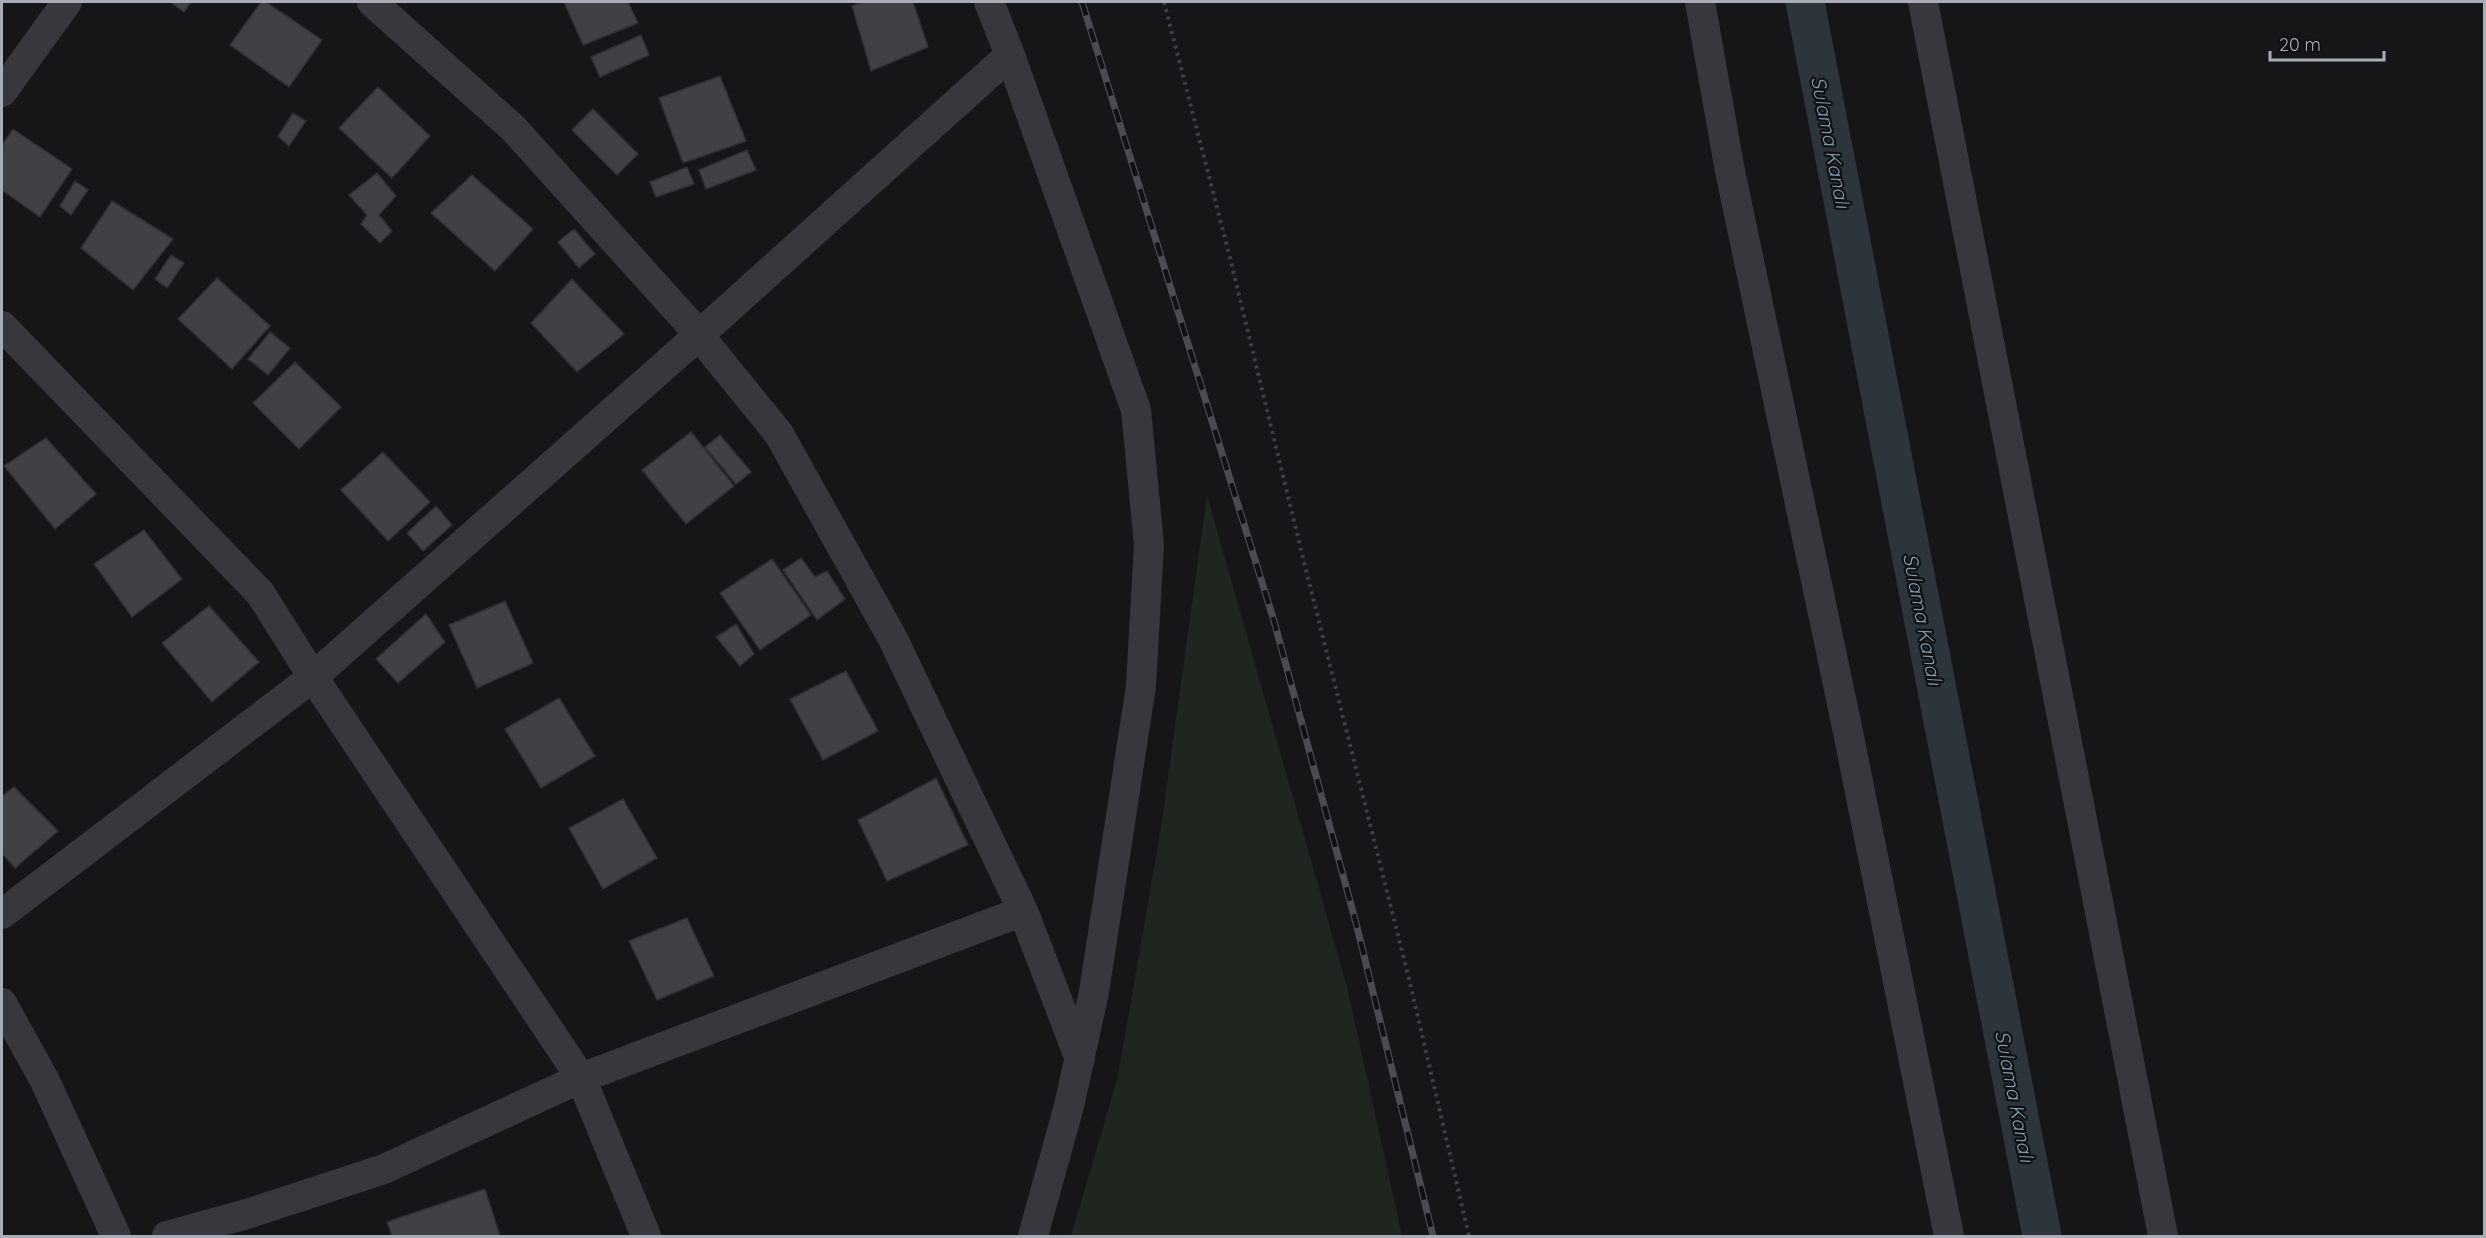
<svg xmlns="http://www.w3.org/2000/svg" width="2486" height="1238" font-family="Quicksand,sans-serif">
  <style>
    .green { fill: #1e261f }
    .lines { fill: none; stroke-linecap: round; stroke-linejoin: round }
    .canal { stroke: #2c353c; stroke-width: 39 }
    .building { fill: #404145; stroke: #303034; stroke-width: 1.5 }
    .path { stroke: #3d3f44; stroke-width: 4; stroke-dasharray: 3 4.5; stroke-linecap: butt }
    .minor { stroke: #37383d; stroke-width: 30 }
    .rail-casing { stroke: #4a4c52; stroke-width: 7 }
    .rail { stroke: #111113; stroke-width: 4.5; stroke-dasharray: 14; stroke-linecap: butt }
    .labels { text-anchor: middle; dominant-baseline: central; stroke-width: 4.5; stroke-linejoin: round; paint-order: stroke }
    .water-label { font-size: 20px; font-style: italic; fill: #7f9bb3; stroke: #111113 }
  </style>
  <rect width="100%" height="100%" fill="#161618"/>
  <path class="green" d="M1207,495L1347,987L1402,1236H1071L1118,1076L1161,828Z"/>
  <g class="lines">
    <path class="canal" d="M1805,2L2042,1236"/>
  </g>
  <path class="building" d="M170,2H191L184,12Z
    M261,2H266L322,40L289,87L230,45Z
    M564,2H628L638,23L583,45Z
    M863,2H913L928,47L871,71L852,6Z
    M641,35L649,55L600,77L591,57Z
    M720,76L746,141L683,163L659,98Z
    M378,87L430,136L392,178L339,128Z
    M593,109L638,154L617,175L572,130Z
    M293,113L306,121L289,146L278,136Z
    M13,129L72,169L40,217L2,190V145Z
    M747,150L756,170L706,189L699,170Z
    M687,167L694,184L656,197L650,182Z
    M377,173L396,196L379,215L392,231L380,243L361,224L367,215L349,195Z
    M472,175L533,229L495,271L431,213Z
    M75,181L88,190L71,215L60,206Z
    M112,201L173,239L133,290L81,248Z
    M574,229L595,254L579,268L558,242Z
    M171,255L184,263L167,288L155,279Z
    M217,278L270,326L232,369L178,319Z
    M572,279L624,334L577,372L531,323Z
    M270,332L290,348L268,375L248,359Z
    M295,362L341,407L299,449L253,403Z
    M691,432L734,486L686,524L642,470Z
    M720,435L751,472L736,484L705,447Z
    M46,438L96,494L55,529L4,466Z
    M383,452L430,502L388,541L341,490Z
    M436,506L452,525L423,551L407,533Z
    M144,530L182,579L132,617L94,564Z
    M801,558L815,577L827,571L845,599L817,620L783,570Z
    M772,559L811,615L760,650L720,593Z
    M505,601L533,663L477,688L449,625Z
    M209,606L259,662L212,702L162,643Z
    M426,614L445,642L398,683L376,659Z
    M736,624L754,654L740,666L716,637Z
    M846,671L878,731L823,760L790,699Z
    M559,698L595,756L541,788L505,729Z
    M936,778L968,845L887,881L858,820Z
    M14,787L58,831L15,868L2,854V796Z
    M623,799L657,858L603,889L569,828Z
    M687,918L714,976L657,1000L629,941Z
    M485,1189L500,1236H392L387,1222Z"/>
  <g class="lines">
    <path class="path" d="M1164,2L1229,254L1304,562L1409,979L1469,1236"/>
    <path class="minor" d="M372,2L513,128L689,323L779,434L893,639L1023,911L1080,1059
      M989,2L1010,55L1136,410L1149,544L1141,686L1094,992L1069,1106L1033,1236
      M1700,2L1730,171L1848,732L1949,1236
      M1923,2L2163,1236
      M2,92L67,2
      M2,326L260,593L313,677L581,1078L646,1236
      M2,914L313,677L699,335L1010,55
      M2,1003L45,1081L116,1236
      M167,1236L247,1214L384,1169L581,1078L1023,911"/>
    <g class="rail-casing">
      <path id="rail" d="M1082,2L1274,621L1356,923L1433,1236"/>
    </g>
    <use href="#rail" class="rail"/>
  </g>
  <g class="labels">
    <g class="water-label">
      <text transform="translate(1831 142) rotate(79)">Sulama Kanalı</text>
      <text transform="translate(1923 619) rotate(79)">Sulama Kanalı</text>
      <text transform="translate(2015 1096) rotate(79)">Sulama Kanalı</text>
    </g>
  </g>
  <rect width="2486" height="1238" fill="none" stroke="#a8adb8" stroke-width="6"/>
  <path d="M2270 51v9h114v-9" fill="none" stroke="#a8adb8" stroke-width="3"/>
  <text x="2279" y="51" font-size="18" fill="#a8adb8" stroke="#111113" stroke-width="4.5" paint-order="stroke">20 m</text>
</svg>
